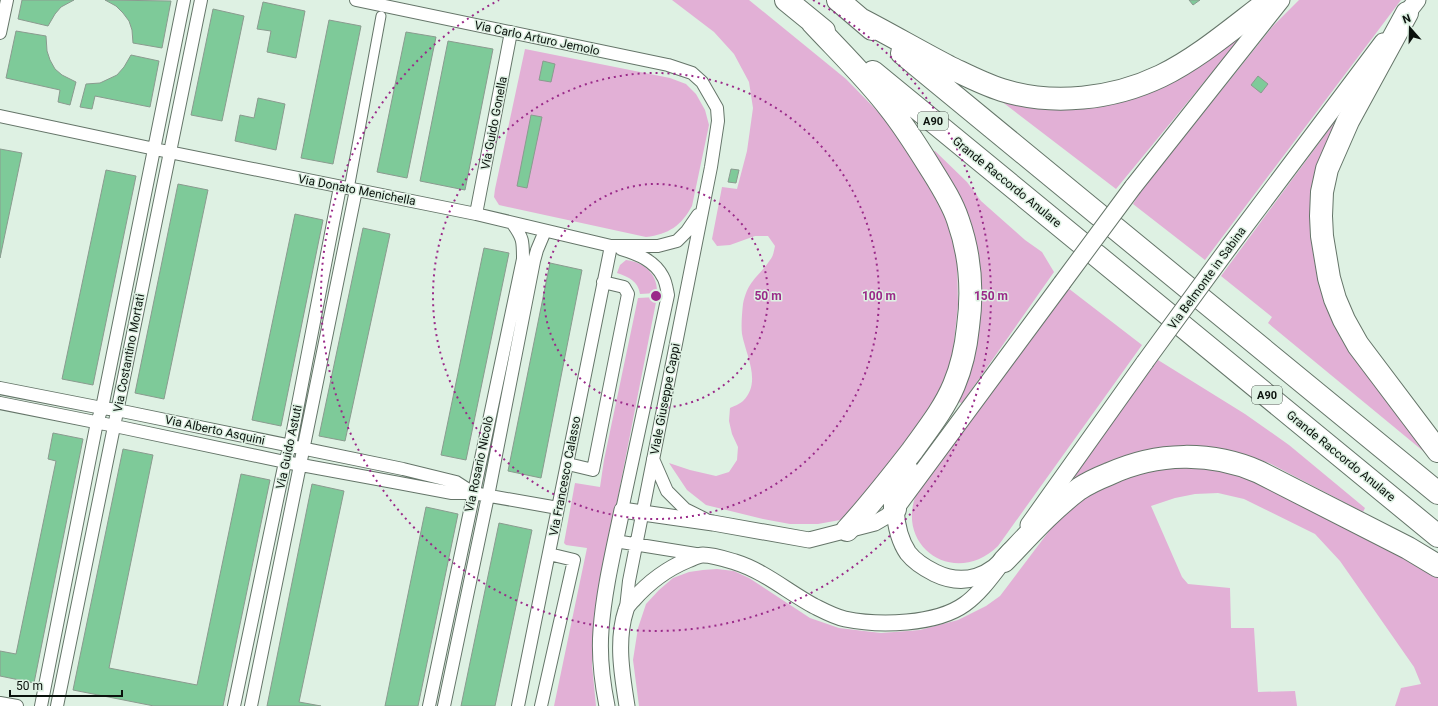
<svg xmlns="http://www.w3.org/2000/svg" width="1438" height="706" font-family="Roboto,sans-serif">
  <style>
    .green { fill: #e2b0d6 }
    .building { fill: #7eca99; stroke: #8a9b8f }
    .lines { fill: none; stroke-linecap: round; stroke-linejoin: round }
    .pedestrian-casing { stroke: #657569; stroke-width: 11 }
    .minor-casing { stroke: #657569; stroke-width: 14 }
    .tertiary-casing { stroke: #657569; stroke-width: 17 }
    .secondary-casing { stroke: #657569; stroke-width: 19 }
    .motorway-casing { stroke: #657569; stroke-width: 24 }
    .pedestrian { stroke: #fff; stroke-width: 9 }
    .minor { stroke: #fff; stroke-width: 12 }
    .tertiary { stroke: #fff; stroke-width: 15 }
    .secondary { stroke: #fff; stroke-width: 17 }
    .motorway { stroke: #fff; stroke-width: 22 }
    .secondary-bridge-casing { stroke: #657569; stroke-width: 19; stroke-linecap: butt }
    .secondary-bridge { stroke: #fff; stroke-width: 17 }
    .ring { fill: none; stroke: #9a2a89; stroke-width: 2; stroke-dasharray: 2 4 }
    .labels { text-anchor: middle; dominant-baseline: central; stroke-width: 3; stroke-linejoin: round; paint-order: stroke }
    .shield { fill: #def1e3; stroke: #4a554d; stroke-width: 1 }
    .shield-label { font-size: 11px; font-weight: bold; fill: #0b120d }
    .street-label { font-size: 12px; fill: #0b120d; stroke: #def1e3 }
    .centre { fill: #9a2a89; stroke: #def1e3; stroke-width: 2 }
    .ring-label { font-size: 12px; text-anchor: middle; font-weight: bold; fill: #9a2a89; stroke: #def1e3; stroke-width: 3; stroke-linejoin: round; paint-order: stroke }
  </style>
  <rect width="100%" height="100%" fill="#def1e3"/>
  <path class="green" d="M672,0H749L846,79L892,126L918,161L946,218L957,257L958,305L953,351L946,381L935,403L874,488L848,516L840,520L818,524H790L763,519L706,505L687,490L669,463L690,470L716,476L729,472L737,460L738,447L732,434L729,421L730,408C734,406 740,404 743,401C762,382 746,356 742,334C741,326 742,313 743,304C748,280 758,278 770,260C773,257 774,251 775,246L768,236H755L730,245L717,246L712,239L722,187L737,189L747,151L753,108L749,82L734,54L714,32Z
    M1299,0H1401L1205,260L1133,204L1141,191L1273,26Z
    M1251,25L1116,189L992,94L1081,103Z
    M525,49L670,78L686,84L696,94L705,110L709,125L692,206C681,226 669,234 646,237L499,205L494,197L495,189Z
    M1339,116L1318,262L1428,455L1268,323L1272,317L1221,276Z
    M935,151L967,182L981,201L1025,240L1042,252L1054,272L962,403L958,402L976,307L930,153Z
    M626,260C644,262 658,274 657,293L640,294C638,281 629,277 617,273L620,265Z
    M1068,288L1142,345L998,546C954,589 892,545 918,490Z
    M657,297L597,604L592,665L596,706H554L587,548L566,545L564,543L575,483L600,487L604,460L638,298Z
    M1158,360L1245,414L1289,445L1365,508L1363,512L1269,463L1234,451L1197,447H1162L1138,452L1107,463L1058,494Z
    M1186,463L1256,476L1438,576V706H1395L1401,688L1421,684L1414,667L1340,561L1315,534L1244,499L1218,493L1195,494L1175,498L1151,506L1182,577L1188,584L1230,588L1231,628H1254L1258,692L1295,691L1297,706H639L633,660L638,628L646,604L659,590L673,578L689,572L703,570L717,569L734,571L749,578L810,618L839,628L881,633L920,630L958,620L986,606L1000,596L1062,514L1095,490L1125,474Z"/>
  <path class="building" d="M22,0H74L61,7L55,14L48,26L18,19Z
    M105,0L171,1L162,48L133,43L132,30L129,21L123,13L116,6Z
    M1189,0H1200L1193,5Z
    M263,2L305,11L296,58L267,52L271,31L257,29Z
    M213,9L244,16L222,121L191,115Z
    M329,20L361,26L333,164L301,158Z
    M16,31L46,36L47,51L50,60L55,69L62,75L76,82L70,105L58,102L60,90L6,78Z
    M406,32L436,37L407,178L377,172Z
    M448,41L493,49L465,190L420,181Z
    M131,55L159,61L150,107L95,96L92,109L80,107L86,84L100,83L117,75L124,67Z
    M543,61L555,64L551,82L539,80Z
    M1258,76L1268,84L1261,93L1251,85Z
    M258,98L285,104L276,150L235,141L240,115L254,118Z
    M531,115L542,117L527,188L517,186Z
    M0,149L22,153L0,258Z
    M731,169L739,170L736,183L728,182Z
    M106,170L136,176L93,385L62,379Z
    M178,184L208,190L164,399L135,393Z
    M295,214L323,220L281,426L252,420Z
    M363,228L390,234L345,441L319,436Z
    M484,248L509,253L466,460L441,455Z
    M550,263L582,270L541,478L508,471Z
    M53,433L83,439L34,683L0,676V651L16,654L56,461L48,459Z
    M123,449L153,455L109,668L197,685L241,474L270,480L223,706H154L73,690Z
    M312,484L344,491L299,702L321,706H267Z
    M426,507L458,514L418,706H385Z
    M499,523L532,530L495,706H461Z"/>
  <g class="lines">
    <g class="pedestrian-casing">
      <path id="pedestrian" d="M349,189L381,16"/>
    </g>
    <g class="minor-casing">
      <path id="minor" d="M356,0L668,65L692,73L702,82L717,108L718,121L711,167L629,581L626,608
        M0,33L7,0
        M0,116L169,152L476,214L611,246H658L677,241L687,231L698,215
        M476,214L511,32
        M621,249C638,254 655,261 663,277C666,282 667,290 668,295L622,510
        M0,388L102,408L117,410L403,469L456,482L473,493
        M0,403L115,426L285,462L399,483L452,493H473L558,508
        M653,459L667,491L685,509L705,519
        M568,464L593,470L628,294L624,287L603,282
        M615,541L702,555
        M0,703L17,706
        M41,706L97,422L102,408L184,0
        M57,706L201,0
        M234,706L285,462L290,446L340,187
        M251,706L356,190
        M429,706L523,259C523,241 523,238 513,224
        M444,706L488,496L534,261L537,250L545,231
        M518,706L611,246
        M541,706L574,560L549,554"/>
    </g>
    <g class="tertiary-casing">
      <path id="tertiary" d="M607,706C602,681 599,655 601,630C604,589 614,549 622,510L713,523L809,540L875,523L887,516L895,509
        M627,706C622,675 616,640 626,610C627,606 630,603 633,600C649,582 666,569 688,560C693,558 698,555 703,555C713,555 725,559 735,562C764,571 788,592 814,606C824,611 835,617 845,619C879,626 936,625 965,604C979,594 990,579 1000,566"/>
    </g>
    <g class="secondary-casing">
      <path id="secondary" d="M1400,22L1417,0
        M1133,187L1281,0
        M1229,247L1383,42
        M1029,525L1145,362
        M1010,551C992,577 964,587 935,573C925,568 915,562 908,553C899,540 896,524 895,509L1062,283"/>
    </g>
    <g class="motorway-casing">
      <path id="motorway" d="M786,0L824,31
        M838,0L872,29
        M1407,13L1348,121L1327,169L1322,192L1321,216L1322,236L1329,278L1335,299L1344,320L1358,345L1438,451
        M862,20C891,35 920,52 949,67C966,75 983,84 1002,90C1053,106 1113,99 1161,76C1200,57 1235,26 1270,0
        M812,22C838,50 866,77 889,107C905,127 918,148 931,169C941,185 952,202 958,220C970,254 973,291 968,327C966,347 962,366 954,385C944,409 927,430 912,451C891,478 870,505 847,530
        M902,53L1099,215
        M873,72L1080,242
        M1115,228L1438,493
        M1096,255L1438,536
        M895,509V496L907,470
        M1004,561C1028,536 1051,510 1079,489C1088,483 1099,478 1109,474C1157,452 1211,451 1259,472L1408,548L1438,566"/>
    </g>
    <use href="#pedestrian" class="pedestrian"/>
    <use href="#minor" class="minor"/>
    <use href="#tertiary" class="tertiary"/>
    <use href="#secondary" class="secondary"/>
    <use href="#motorway" class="motorway"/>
    <g class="secondary-bridge-casing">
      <path id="secondary-bridge" d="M1062,283L1133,187
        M1145,362L1229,247"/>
    </g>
    <use href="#secondary-bridge" class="secondary-bridge"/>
  </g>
  <g class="ring">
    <circle cx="656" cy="296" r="112"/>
    <circle cx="656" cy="296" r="223"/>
    <path d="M813 0A335 335 0 1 1 499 0"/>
  </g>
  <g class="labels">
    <g class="shield">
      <rect x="918" y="112" width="30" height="18" rx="3"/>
      <rect x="1252" y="386" width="30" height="18" rx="3"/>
    </g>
    <g class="shield-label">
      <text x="933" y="121">A90</text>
      <text x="1267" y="395">A90</text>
    </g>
    <g class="street-label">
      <text transform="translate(537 38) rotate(12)">Via Carlo Arturo Jemolo</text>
      <text transform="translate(494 123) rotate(-79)">Via Guido Gonella</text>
      <text transform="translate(1007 182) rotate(39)">Grande Raccordo Anulare</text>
      <text transform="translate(357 190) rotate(11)">Via Donato Menichella</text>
      <text transform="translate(1207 278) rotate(-54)">Via Belmonte in Sabina</text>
      <text transform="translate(129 353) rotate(-79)">Via Costantino Mortati</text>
      <text transform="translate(665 399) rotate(-79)">Viale Giuseppe Cappi</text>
      <text transform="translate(215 430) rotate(12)">Via Alberto Asquini</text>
      <text transform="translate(289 447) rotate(-78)">Via Guido Astuti</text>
      <text transform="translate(1341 456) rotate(39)">Grande Raccordo Anulare</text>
      <text transform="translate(479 464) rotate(-78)">Via Rosario Nicolò</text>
      <text transform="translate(565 476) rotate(-79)">Via Francesco Calasso</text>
    </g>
  </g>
  <circle cx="656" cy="296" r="6" class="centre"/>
  <g class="ring-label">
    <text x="768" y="300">50 m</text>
    <text x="879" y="300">100 m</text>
    <text x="991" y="300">150 m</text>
  </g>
  <g transform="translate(1410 28) rotate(340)" stroke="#def1e3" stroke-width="3" paint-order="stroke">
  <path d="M0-3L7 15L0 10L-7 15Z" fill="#0b120d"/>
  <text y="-6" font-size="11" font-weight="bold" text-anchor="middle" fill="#0b120d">N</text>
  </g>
  <path d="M10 690v6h112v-6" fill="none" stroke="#0b120d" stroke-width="2"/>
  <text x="16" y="690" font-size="12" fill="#0b120d" stroke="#def1e3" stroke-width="3" paint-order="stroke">50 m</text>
</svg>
